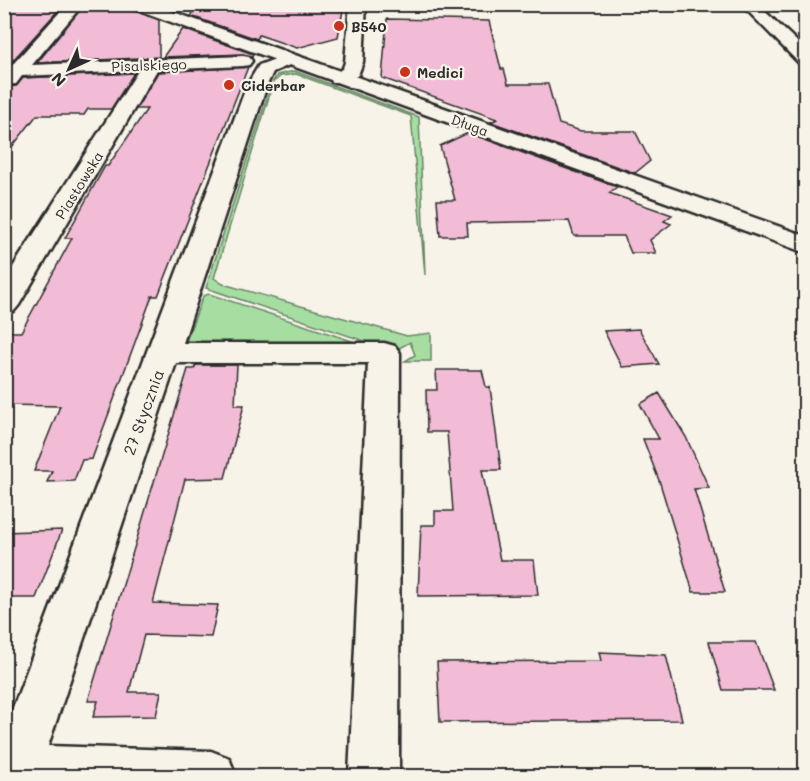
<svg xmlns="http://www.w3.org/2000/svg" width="810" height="781" font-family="Mali,sans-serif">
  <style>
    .green { fill: #a6dea2; stroke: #688466; stroke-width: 1.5 }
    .building { fill: #f2bcd6; stroke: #2b2b2b; stroke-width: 1.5 }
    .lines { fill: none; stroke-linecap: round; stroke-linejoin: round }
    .street-casing { stroke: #2b2b2b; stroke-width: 5 }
    .secondary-casing { stroke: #2b2b2b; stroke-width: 5 }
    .street { fill: #f7f3e8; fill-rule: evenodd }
    .secondary { fill: #f7f3e8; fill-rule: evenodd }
    .poi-dot { fill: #c8321e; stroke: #f7f3e8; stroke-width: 2 }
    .labels { text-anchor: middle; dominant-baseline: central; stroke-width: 4.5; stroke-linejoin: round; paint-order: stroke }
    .far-poi-label { font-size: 14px; font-weight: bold; fill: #2b2b2b; stroke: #f7f3e8; text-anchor: start }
    .far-street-label { font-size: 14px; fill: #2b2b2b; stroke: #f7f3e8 }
    .street-label { font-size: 16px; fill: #2b2b2b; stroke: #f7f3e8 }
  </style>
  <rect width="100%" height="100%" fill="#f7f3e8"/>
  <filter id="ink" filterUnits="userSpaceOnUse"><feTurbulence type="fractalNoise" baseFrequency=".0167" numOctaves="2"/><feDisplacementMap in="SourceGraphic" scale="12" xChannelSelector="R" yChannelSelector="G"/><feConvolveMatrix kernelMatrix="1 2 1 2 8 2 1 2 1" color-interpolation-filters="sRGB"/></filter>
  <g filter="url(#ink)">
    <path class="green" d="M294,71L419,117L425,275L411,116L296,74L281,76L272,83L277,75Z
      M272,87L214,278L223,284L407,336L431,333V361H405L415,355L410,342L394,351L206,288L269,91Z
      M209,294L367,346L184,347L203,296Z"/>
    <path class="building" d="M4,4H64L4,70Z
      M85,4H126L129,9L159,20V57L37,63Z
      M224,4H339L338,10H343L338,37L297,48L259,35L257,39L191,16L197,7H222Z
      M387,19L489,21L501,69H504L508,84H548L559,124L581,131H635L650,161L635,173L491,122L497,119L382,78Z
      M183,29L253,54L252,57L243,54L163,57Z
      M248,67L158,296H152L92,459L82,460L74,481L47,482L52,471H34L60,406L4,405V332H21L72,238H65L105,166H108L147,109H136L158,72Z
      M134,73L111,109H88L84,115H37L4,157V87L16,86L23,78Z
      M468,133L617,187L609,193L672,215L664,221L671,224L650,240L656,253H631L624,236H574L569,221L467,223L468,236H440L437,200H455L440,146Z
      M639,329L659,364L622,367L604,331Z
      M196,365H237L235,405H244L225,478L185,479L153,603L218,605L211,637L144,635L129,692H161L156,716L93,717L98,701H88L188,369H194Z
      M436,370H482L486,387H490L501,470H482L500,560H534L538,595L418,596L421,525H435V511H453L447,432H427L426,390H437Z
      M659,393L686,437L709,488L694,489L725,592H693L660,483L643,439H659L640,404Z
      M62,530L36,598H4V532Z
      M709,642H756L774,690H723Z
      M599,652L666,655L682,720L440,722L437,662L601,661Z"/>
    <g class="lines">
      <g class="street-casing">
        <path id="street" d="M67,4H83L32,65L243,56L249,57L252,61L249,65L243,66L157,70L19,305L14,311L4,314V281L138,71L22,76L16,84L4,85V74Z
          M350,4H366L363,62L358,75L346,82H332L330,78L343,68L345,62Z
          M741,4H757L806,50V65L800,64Z
          M286,55L292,56L295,60L292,64L273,72L267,85L183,343H384L395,346L400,353L399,776H349L368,363H176L48,746L211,751L229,758L236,776H4V732L247,85L259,65Z"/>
      </g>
      <g class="secondary-casing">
        <path id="secondary" d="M128,4H151L806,236V253L130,7Z"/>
      </g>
      <use href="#street" class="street"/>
      <use href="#secondary" class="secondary"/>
    </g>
  </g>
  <g class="poi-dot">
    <circle cx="339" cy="26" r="6"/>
    <circle cx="405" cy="72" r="6"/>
    <circle cx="229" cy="85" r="6"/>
  </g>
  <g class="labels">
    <g class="far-poi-label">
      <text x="351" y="26">B540</text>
      <text x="417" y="72">Medici</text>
      <text x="241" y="85">Ciderbar</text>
    </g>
    <g class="far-street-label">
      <text transform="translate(149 65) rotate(-2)">Pisalskiego</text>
      <text transform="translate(470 125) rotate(20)">Długa</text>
      <text transform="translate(79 185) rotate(-58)">Piastowska</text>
    </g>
    <g class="street-label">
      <text transform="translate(143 412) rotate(-70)">27 Stycznia</text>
    </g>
  </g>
  <rect width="810" height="781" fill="none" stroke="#f7f3e8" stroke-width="24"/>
  <rect x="12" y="12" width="786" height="757" fill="none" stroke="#2b2b2b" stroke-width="2" filter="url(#ink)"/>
  <g transform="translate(69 69) rotate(225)" stroke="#f7f3e8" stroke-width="4.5" paint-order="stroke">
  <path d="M0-4.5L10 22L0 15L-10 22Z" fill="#2b2b2b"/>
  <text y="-9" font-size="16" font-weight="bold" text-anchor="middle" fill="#2b2b2b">N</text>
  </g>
</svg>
